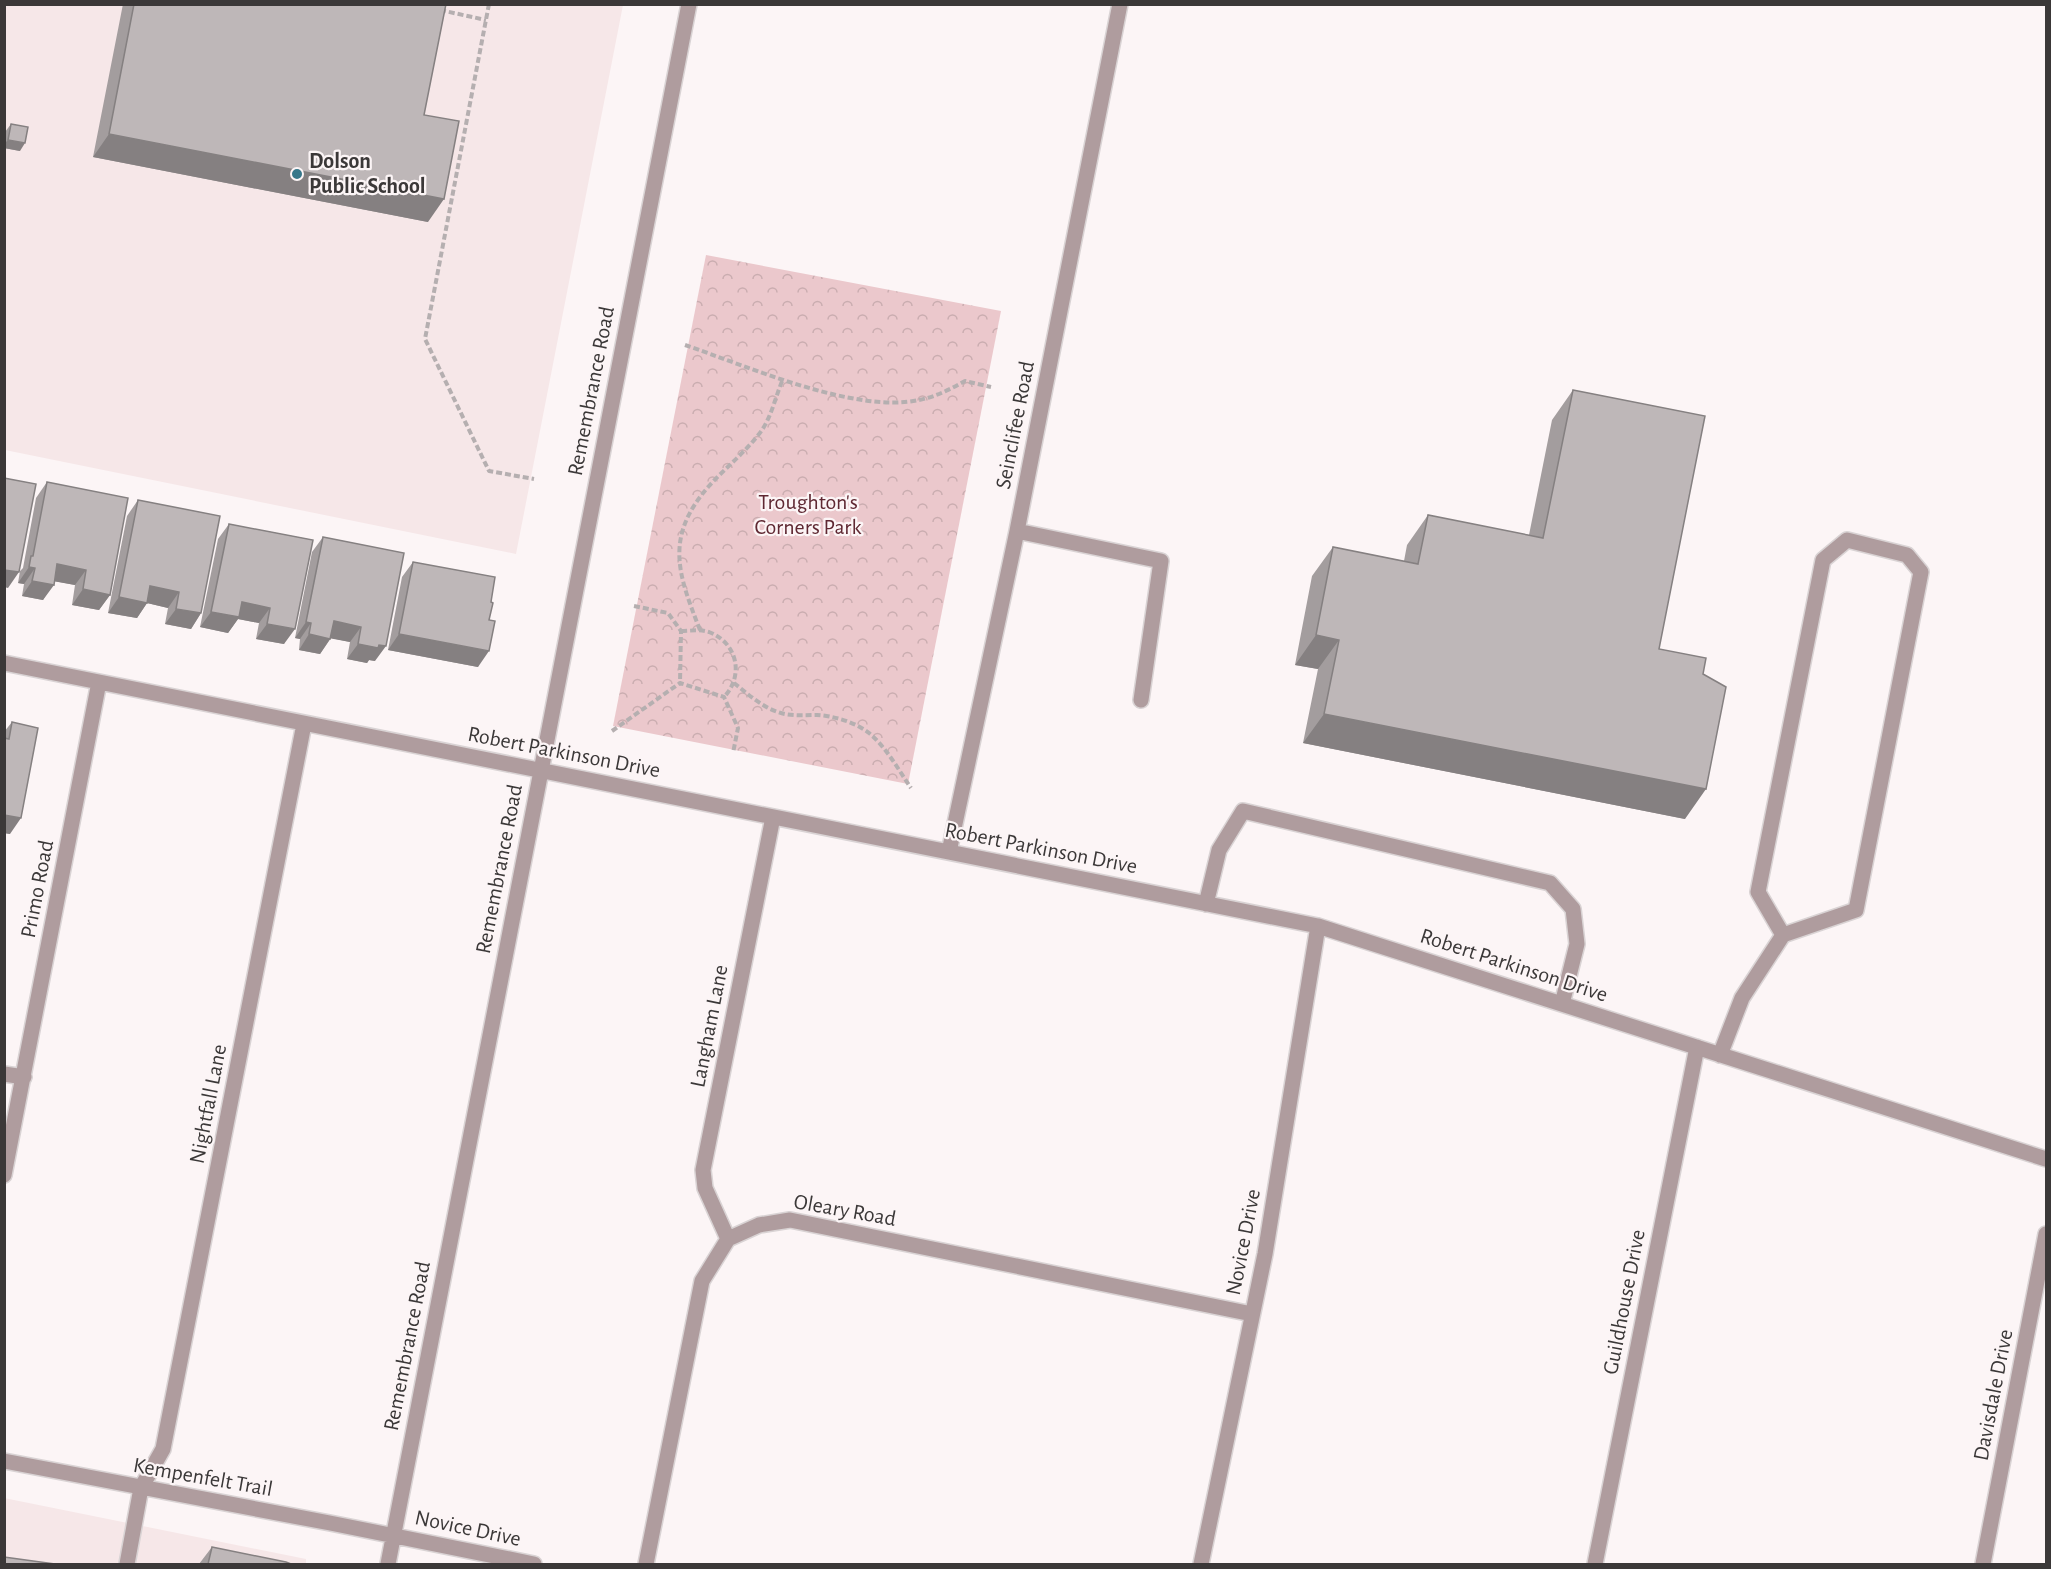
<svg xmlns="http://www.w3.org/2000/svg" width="2051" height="1569" font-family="'Alegreya Sans',sans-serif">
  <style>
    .built { fill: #f6e7e8 }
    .park { fill: url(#park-crowns) }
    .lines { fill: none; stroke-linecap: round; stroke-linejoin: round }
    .minor-casing { stroke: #d9d3d4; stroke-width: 18 }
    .path { stroke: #b5afb0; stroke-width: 4; stroke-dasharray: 6 3; stroke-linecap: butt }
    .minor { stroke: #af9c9e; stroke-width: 15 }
    .wall { fill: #a39d9e }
    .shaded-wall { fill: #858081 }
    .building { fill: #beb7b8; stroke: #858081; stroke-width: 1.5 }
    .poi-dot { fill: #36778a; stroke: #fcf5f6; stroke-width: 2 }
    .labels { text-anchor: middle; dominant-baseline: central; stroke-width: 4.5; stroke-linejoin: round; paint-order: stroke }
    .poi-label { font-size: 22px; font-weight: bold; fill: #3b3838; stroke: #fcf5f6; text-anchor: start }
    .street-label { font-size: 22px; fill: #3b3838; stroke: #fcf5f6 }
    .park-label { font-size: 22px; fill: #5f2832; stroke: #fcf5f6 }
  </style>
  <defs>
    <pattern id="park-crowns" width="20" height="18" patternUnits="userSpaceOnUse" patternTransform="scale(1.5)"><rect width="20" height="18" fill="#ebc8cc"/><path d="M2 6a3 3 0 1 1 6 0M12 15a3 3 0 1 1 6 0" fill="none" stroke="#caadb0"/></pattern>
  </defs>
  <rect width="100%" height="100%" fill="#fcf5f6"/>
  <path class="built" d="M4,5H623L516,554L5,450Z
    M4,1498L306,1559V1564H5Z"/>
  <path class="park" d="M706,255L1001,311L908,784L613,726Z"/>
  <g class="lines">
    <g class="minor-casing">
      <path id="minor" d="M1017,531L1161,561L1141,700
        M4,663L1318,926L2046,1159
        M949,852L1017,531L1120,4
        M1206,904L1219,850L1243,811L1550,883L1573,909L1577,944L1562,1004
        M1720,1055L1742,998L1783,935L1856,910L1921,572L1907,555L1847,540L1823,560L1758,892L1783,935
        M4,1074L24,1077
        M4,1175L99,682
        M728,1239L705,1188L703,1170L773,817
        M4,1461L330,1523L534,1564
        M127,1564L141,1488L163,1449L304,724
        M388,1564L689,4
        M646,1564L702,1281L728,1239L759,1225L790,1220L1252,1314
        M1201,1564L1265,1254L1318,926
        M1595,1564L1697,1047
        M1983,1564L2046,1234"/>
    </g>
    <path class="path" d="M489,4L425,339L489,471L534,479
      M440,10L486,20
      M685,345C747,366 855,414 919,400C935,397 951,389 965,381L991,387
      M634,606L668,613L681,631L680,683
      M700,630C678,574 664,537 709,486C726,467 747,451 762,430C772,415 776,395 783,379
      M681,631C691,631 700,629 709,632C738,643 744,676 724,697
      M734,683C749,695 765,710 785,714C796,716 806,715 817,715C834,716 855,722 869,733C886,747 898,769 911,788
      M612,731L680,683L724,697L738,728L733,753"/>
    <use href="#minor" class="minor"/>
  </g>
  <path class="wall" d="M123,4H446L424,115L428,222L93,157Z
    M11,124L20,151L4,148L5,132Z
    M1573,390L1659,649L1703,674L1685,819L1303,743L1318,669L1295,665L1312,576L1333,547L1404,561L1407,545L1428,515L1529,535L1552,420Z
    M47,482L110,595L99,610L72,605L75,585L54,581L43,600L22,596L24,584L18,583L20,571L23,568L36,498Z
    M138,500L201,613L191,629L165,624L168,608L147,603L137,618L108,613L127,516Z
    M229,524L313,540L284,644L256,639L259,623L238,619L228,633L200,627L218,539Z
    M323,537L375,661L369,660L367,663L347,659L350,642L331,638L320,654L299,650L300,639L295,638L312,552Z
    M413,562L491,602L478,667L388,650L402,577Z
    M12,722L10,834L4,833V732Z
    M212,1547L291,1564H199Z"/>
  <path class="shaded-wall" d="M109,134L444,199L428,222L93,157Z
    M8,140L25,143L20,151L4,148V144Z
    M57,564L86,570L75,585L47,580Z
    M29,567L35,568L24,584L18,583Z
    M4,570L19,572L8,588L4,587Z
    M32,581L54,585L43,600L22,596Z
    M150,586L179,592L168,608L147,603L137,618L108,613L119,597Z
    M83,589L110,595L99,610L72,605Z
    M242,602L270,608L259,623L238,619L228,633L200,627L211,612Z
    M176,609L201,613L191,629L165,624Z
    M334,621L361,627L350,642L323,637Z
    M306,622L311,623L300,639L295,638Z
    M267,624L295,629L284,644L256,639Z
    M309,634L330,639L320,654L299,650Z
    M399,634L489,651L478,667L388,650Z
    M1316,635L1339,640L1318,669L1295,665Z
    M358,644L379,645L386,646L375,661L369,660L367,663L347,659Z
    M1324,714L1706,789L1685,819L1303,743Z
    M4,815L21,818L10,834L4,833Z"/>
  <path class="building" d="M134,4H446L424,115L459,121L444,199L109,134Z
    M11,124L28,127L25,143L8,140Z
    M1573,390L1705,416L1659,649L1706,658L1703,674L1726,687L1706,789L1324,714L1339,640L1316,635L1333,547L1418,564L1428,515L1543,538Z
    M4,478L36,484L19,572L4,570Z
    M47,482L128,498L110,595L83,589L86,570L57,564L54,585L32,581L35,568L29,567L31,556H33Z
    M138,500L220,516L201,613L176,609L179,592L150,586L147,603L119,597Z
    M229,524L313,540L295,629L267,624L270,608L242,602L239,617L211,612Z
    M323,537L404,553L386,646L379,645L378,648L358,644L361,627L334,621L330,639L309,634L311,623L306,622Z
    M413,562L495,577L491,602L493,603L489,620L495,621L489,651L399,634Z
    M12,722L38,728L21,818L4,815V738L9,739Z
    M212,1547L286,1562L291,1564H208Z
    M4,1557L55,1564H4Z"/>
  <circle class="poi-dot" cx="297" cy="174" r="6"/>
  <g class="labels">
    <g class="poi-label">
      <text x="309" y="161">Dolson<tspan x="309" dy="25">Public School</tspan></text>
    </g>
    <g class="street-label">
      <text transform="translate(591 391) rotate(-79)">Remembrance Road</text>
      <text transform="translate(1015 425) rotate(-79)">Seinclifee Road</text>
      <text transform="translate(564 752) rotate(11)">Robert Parkinson Drive</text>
      <text transform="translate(1041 848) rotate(11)">Robert Parkinson Drive</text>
      <text transform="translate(499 869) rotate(-79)">Remembrance Road</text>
      <text transform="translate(37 889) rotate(-79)">Primo Road</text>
      <text transform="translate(1514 965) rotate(18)">Robert Parkinson Drive</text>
      <text transform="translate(709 1026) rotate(-79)">Langham Lane</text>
      <text transform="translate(208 1104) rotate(-79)">Nightfall Lane</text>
      <text transform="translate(845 1210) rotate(10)">Oleary Road</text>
      <text transform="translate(1243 1242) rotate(-79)">Novice Drive</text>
      <text transform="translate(1624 1302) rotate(-79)">Guildhouse Drive</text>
      <text transform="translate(407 1346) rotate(-79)">Remembrance Road</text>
      <text transform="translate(1993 1395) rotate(-79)">Davisdale Drive</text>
      <text transform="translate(203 1477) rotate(10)">Kempenfelt Trail</text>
      <text transform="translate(468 1528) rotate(12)">Novice Drive</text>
    </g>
    <g class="park-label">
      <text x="808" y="502">Troughton's<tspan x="808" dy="25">Corners Park</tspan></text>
    </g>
  </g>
  <rect width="2051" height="1569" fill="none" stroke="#3b3838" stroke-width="12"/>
</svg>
